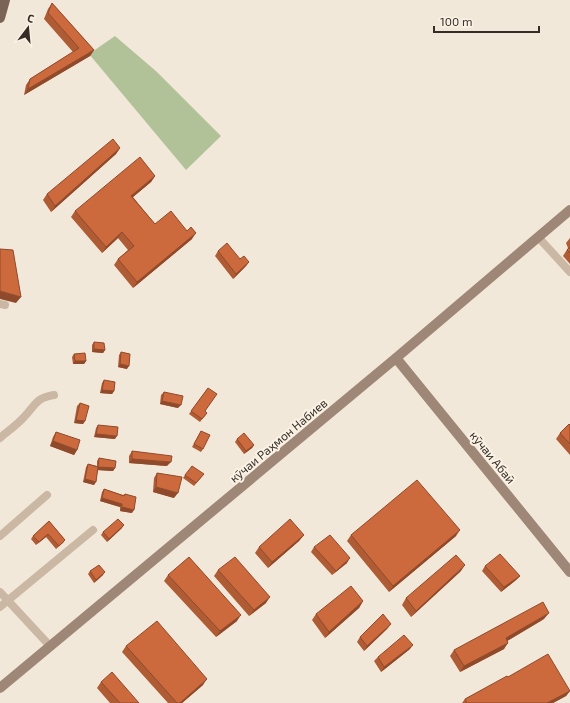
<svg xmlns="http://www.w3.org/2000/svg" width="570" height="703" font-family="'Exo 2',sans-serif">
  <style>
    .green { fill: #b1c298 }
    .lines { fill: none; stroke-linecap: round; stroke-linejoin: round }
    .street { stroke: #cbb8a4; stroke-width: 8 }
    .secondary { stroke: #9e8776; stroke-width: 10 }
    .primary { stroke: #796456; stroke-width: 10 }
    .wall { fill: #af5b34 }
    .shaded-wall { fill: #8f4a2b }
    .building { fill: #cc6a3d; stroke: #8f4a2b }
    .labels { text-anchor: middle; dominant-baseline: central; stroke-width: 4; stroke-linejoin: round; paint-order: stroke }
    .street-label { font-size: 12px; fill: #362c26; stroke: #faf2e5 }
  </style>
  <rect width="100%" height="100%" fill="#f2e8d9"/>
  <path class="green" d="M115,36L157,72L221,136L186,170L89,54Z"/>
  <g class="lines">
    <path class="street" d="M538,237L570,272
      M0,304L5,305
      M0,438C8,431 17,425 24,417C36,405 35,398 54,395
      M0,536L47,495
      M0,592L50,646
      M0,607L93,530"/>
    <path class="secondary" d="M396,358L570,572
      M0,688L396,358L570,210"/>
    <path class="primary" d="M0,18L5,0"/>
  </g>
  <path class="wall" d="M52,3L94,50L90,56L24,95L26,85L30,79L73,52L44,19L48,9Z
    M120,148L116,154L51,212L43,200L47,194Z
    M155,176L151,182L133,197L155,224L192,239L133,288L114,265L118,259L128,250L118,238L102,253L71,217L75,211Z
    M570,238V264L563,256L568,248L566,243Z
    M218,251L240,259L249,262L246,266L233,279L215,256Z
    M94,342L105,350L103,353L92,352V345Z
    M121,352L127,369L118,367L119,355Z
    M74,354L86,361L84,364H73L72,357Z
    M104,380L114,391L112,394L100,393L102,383Z
    M208,388L205,411L207,413L200,422L189,414Z
    M164,392L178,408L160,404L161,395Z
    M80,403L85,421L83,424L74,423L77,406Z
    M98,425L115,439L94,437L96,428Z
    M570,425V455L556,439L560,433Z
    M201,431L203,449L201,452L192,447Z
    M56,432L77,450L74,455L50,446L53,437Z
    M237,439L254,445L252,448L244,454L235,442Z
    M132,451L167,466L129,463V456Z
    M99,458L115,468L113,471L98,470L94,485L83,482L86,467L88,464L97,466V461Z
    M157,473L174,498L153,492L154,478Z
    M204,474L194,486L183,478L185,475Z
    M104,489L123,495L125,494L132,513L120,511V507L100,501L102,492Z
    M49,521L65,540L63,543L56,549L46,537L36,545L31,539L33,536Z
    M122,528L107,542L101,535L103,532Z
    M304,535L299,541L268,568L255,553L259,547Z
    M351,535L456,536L389,592L347,541Z
    M314,547L347,563L332,575L311,552Z
    M485,566L520,576L516,580L501,592L482,571Z
    M218,570L266,603L249,616L214,576Z
    M90,571L103,575L94,583L88,574Z
    M461,571L411,617L402,605L406,598Z
    M168,575L237,621L216,637L164,581Z
    M363,601L359,608L325,638L312,620L316,614Z
    M544,619L507,641L504,649L460,672L450,656L454,650Z
    M388,628L364,651L357,642L360,637Z
    M126,646L203,685L182,703H168L122,652Z
    M410,649L381,672L374,661L378,657Z
    M508,677L570,691L566,696L553,703H462L465,699Z
    M101,682L139,703H110L97,688Z"/>
  <path class="shaded-wall" d="M94,50L90,56L24,95L28,89Z
    M120,148L116,154L51,212L55,206Z
    M155,176L151,182L127,202L131,196Z
    M122,232L118,238L102,253L106,247Z
    M196,233L192,239L133,288L137,282Z
    M249,262L246,266L233,279L236,274Z
    M0,291L21,297L16,303L0,299Z
    M94,349L105,350L103,353L92,352Z
    M75,361H86L84,364H73Z
    M120,364L129,366L127,369L118,367Z
    M102,390L114,391L112,394L100,393Z
    M162,401L181,405L178,408L160,404Z
    M76,420L85,421L83,424L74,423Z
    M96,434L117,436L115,439L94,437Z
    M53,441L77,450L74,455L50,446Z
    M254,445L252,448L244,454L246,451Z
    M132,459L171,462L167,466L129,463Z
    M98,467L115,468L113,471L96,470Z
    M85,479L96,482L94,485L83,482Z
    M156,487L178,493L174,498L153,492Z
    M102,498L122,504L120,507L100,501Z
    M122,507L134,510L132,513L120,511Z
    M124,525L122,528L107,542L109,539Z
    M460,530L456,536L389,592L393,586Z
    M48,534L46,537L36,545L39,542Z
    M304,535L299,541L268,568L272,562Z
    M350,558L347,563L332,575L336,571Z
    M465,565L461,571L411,617L416,611Z
    M105,572L103,575L94,583L96,580Z
    M520,576L516,580L501,592L504,587Z
    M270,597L266,603L249,616L254,610Z
    M363,601L359,608L325,638L329,632Z
    M549,613L544,619L502,644L506,638Z
    M241,615L237,621L216,637L220,631Z
    M391,624L388,628L364,651L367,646Z
    M508,643L504,649L460,672L464,666Z
    M413,645L410,649L381,672L384,667Z
    M207,679L203,685L182,703H180Z
    M570,691L566,696L553,703H547Z"/>
  <path class="building" d="M52,3L94,50L28,89L30,79L79,48L48,13Z
    M113,139L120,148L55,206L47,194Z
    M140,157L155,176L131,196L155,224L171,211L187,231L191,227L196,233L137,282L118,259L134,246L122,232L106,247L75,211Z
    M227,243L240,259L244,256L249,262L236,274L218,251Z
    M570,247V253L567,250Z
    M0,249L13,250L21,297L0,291Z
    M94,342L104,343L105,350L94,349Z
    M121,352L130,354L129,366L120,364Z
    M85,353L86,361H75L74,354Z
    M104,380L115,382L114,391L102,390Z
    M208,388L217,394L205,411L207,413L202,419L191,411Z
    M164,392L183,396L181,405L162,401Z
    M80,403L89,406L85,421L76,420Z
    M569,424L570,425V444L560,433Z
    M98,425L118,427L117,436L96,434Z
    M201,431L210,435L203,449L194,444Z
    M56,432L80,440L77,450L53,441Z
    M244,433L254,445L246,451L237,439Z
    M132,451L172,456L171,462L132,459Z
    M99,458L116,461L115,468L98,467Z
    M88,464L98,467L96,482L85,479Z
    M192,466L204,474L196,483L185,475Z
    M157,473L182,477L178,493L156,487Z
    M417,480L460,530L393,586L351,535Z
    M104,489L124,496L125,494L136,497L134,510L122,507V504L102,498Z
    M118,519L124,525L109,539L103,532Z
    M290,519L304,535L272,562L259,547Z
    M49,521L65,540L59,546L48,534L39,542L33,536Z
    M330,535L350,558L336,571L314,547Z
    M500,554L520,576L504,587L485,566Z
    M456,555L465,565L416,611L406,598Z
    M189,557L241,615L220,631L168,575Z
    M235,557L270,597L254,610L218,570Z
    M99,565L105,572L96,580L90,571Z
    M351,586L363,601L329,632L316,614Z
    M543,602L549,613L506,638L508,643L464,666L454,650Z
    M383,614L391,624L367,646L360,637Z
    M157,621L207,679L180,703H177L126,646Z
    M404,635L413,645L384,667L378,657Z
    M548,654L570,691L547,703H467L465,699L507,676L508,677Z
    M112,672L139,703H120L101,682Z"/>
  <g class="labels">
    <g class="street-label">
      <text transform="translate(278 440) rotate(-40)">кӯчаи Раҳмон Набиев</text>
      <text transform="translate(493 457) rotate(51)">кӯчаи Абаӣ</text>
    </g>
  </g>
  <g transform="translate(28 28) rotate(16)" stroke="#faf2e5" stroke-width="3" paint-order="stroke">
  <path d="M0-3L7 15L0 10L-7 15Z" fill="#362c26"/>
  <text y="-6" font-size="11" font-weight="bold" text-anchor="middle" fill="#362c26">С</text>
  </g>
  <path d="M434 26v6h105v-6" fill="none" stroke="#362c26" stroke-width="2"/>
  <text x="440" y="26" font-size="12" fill="#362c26" stroke="#faf2e5" stroke-width="3" paint-order="stroke">100 m</text>
</svg>
